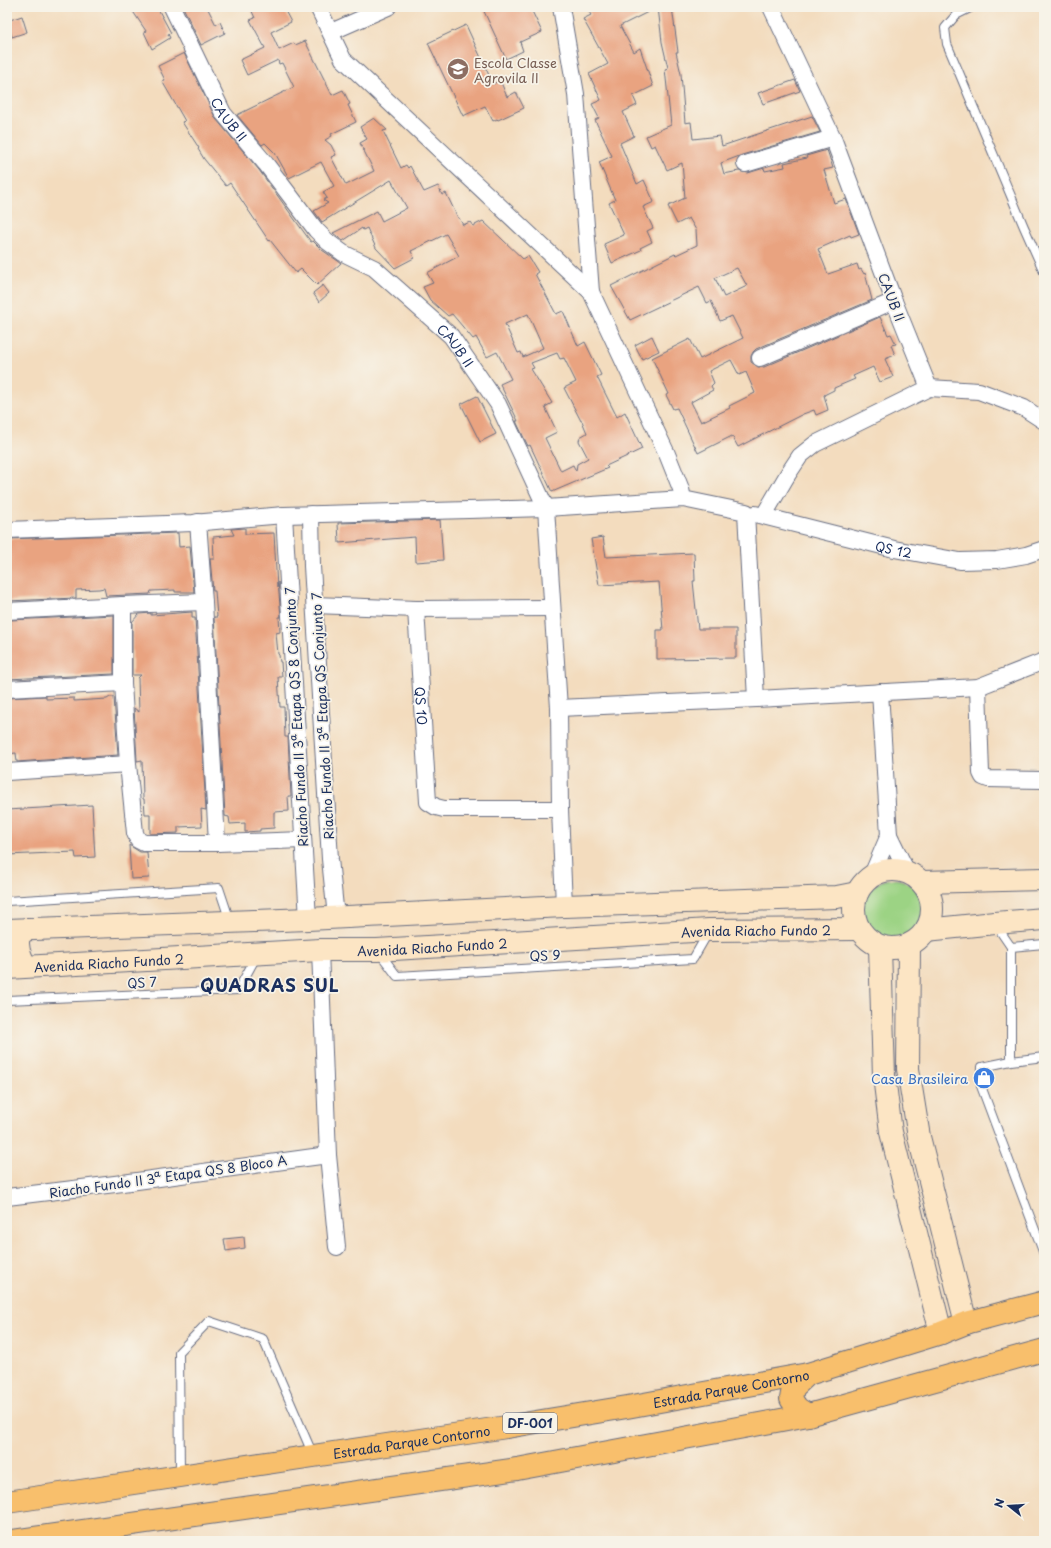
<svg xmlns="http://www.w3.org/2000/svg" width="1051" height="1548" font-family="'Playpen Sans',sans-serif">
  <style>
    .green { fill: #9cd384; stroke: #5c8171 }
    .building { fill: #e9a380; fill-rule: evenodd }
    .lines { fill: none; stroke-linecap: round; stroke-linejoin: round }
    .lane-casing { stroke: #676c80; stroke-width: 10 }
    .street-casing { stroke: #676c80; stroke-width: 18 }
    .secondary-casing { stroke: #676c80; stroke-width: 24 }
    .highway-casing { stroke: #676c80; stroke-width: 24 }
    .lane { stroke: #fff; stroke-width: 8 }
    .street { stroke: #fff; stroke-width: 16 }
    .secondary { stroke: #fce5c4; stroke-width: 22 }
    .highway { stroke: #f8bf6c; stroke-width: 22 }
    .labels { text-anchor: middle; dominant-baseline: central; stroke-width: 3.5; stroke-linejoin: round; paint-order: stroke }
    .shield { fill: #f7f3e8; stroke: #5d6a87; stroke-width: 1 }
    .shield-label { font-size: 12px; font-weight: bold; fill: #1b2f5e }
    .education-label { font-size: 13px; fill: #785e54; stroke: #f7f3e8; text-anchor: start }
    .street-label { font-size: 13px; fill: #1b2f5e; stroke: #f7f3e8 }
    .shop-label { font-size: 13px; fill: #366cbe; stroke: #f7f3e8; text-anchor: end }
    .district-label { font-size: 17px; font-weight: bold; letter-spacing: 1px; fill: #1b2f5e; stroke: #f7f3e8 }
  </style>
  <rect width="100%" height="100%" fill="#f7f3e8"/>
  <filter id="ink" filterUnits="userSpaceOnUse"><feTurbulence type="fractalNoise" baseFrequency=".025" numOctaves="2"/><feDisplacementMap in="SourceGraphic" scale="8" xChannelSelector="R" yChannelSelector="G"/><feConvolveMatrix kernelMatrix="1 2 1 2 8 2 1 2 1" color-interpolation-filters="sRGB"/></filter>
  <filter id="wash" filterUnits="userSpaceOnUse"><feTurbulence type="fractalNoise" baseFrequency=".012" numOctaves="4" result="noise"/><feDisplacementMap in="SourceGraphic" scale="16" xChannelSelector="R" yChannelSelector="G"/><feGaussianBlur stdDeviation="0.9" result="paint"/><feColorMatrix in="noise" values="0 0 0 0 0 0 0 0 0 0 0 0 0 0 0 0 0 1.4 0 .05"/><feComposite in="paint" operator="in"/></filter>
  <g filter="url(#wash)">
    <rect width="100%" height="100%" fill="#f3dcbe"/>
    <path class="green" d="M863 909a30 30 0 1 1 60 0a30 30 0 1 1-60 0Z"/>
    <g id="blocks">
      <path class="building" d="M130,7H157L171,33L168,34L170,38L152,49L144,32L146,31Z
        M183,7H207L216,25L220,22L225,33L201,45Z
        M250,7H283L291,22L271,32L279,50L294,43L295,45L305,41L332,95L343,90L350,104L348,105L356,122L331,134L332,136L325,140L331,145L336,155L331,157L346,185L374,171L360,143L367,139L360,127L374,118L387,130L383,131L401,168L406,165L408,168L410,166L424,192L438,186L442,195L446,193L458,218H459L463,225L470,222L473,226L483,221L523,259L528,256L538,272L535,274L556,314L563,311L578,346L585,342L601,375L597,377L617,417L625,412L642,449L606,466L608,468L552,492L530,445L528,446L524,438L516,421H518L500,384L511,379L497,352L487,357L476,337L473,339L452,314L448,316L430,300L423,287L433,283L427,273L459,256L446,234L411,251L414,258L395,268L376,248L367,228L363,230L362,228L343,241L333,233L377,211L382,221L407,208L391,180L322,222L314,211L328,203L323,200L327,198L323,192L334,186L321,162L289,178L275,153L265,143L262,145L237,115L294,87L282,63L279,64L278,60L247,75L240,60L265,48L250,20L255,18ZM528,314L543,348L523,357L521,352L518,353L505,324ZM557,353L560,359L564,358L576,382L564,388L581,421H582L587,433L580,437L579,441L588,458L577,464L576,471L573,465L561,471L545,438L557,432L545,407L552,403L531,369L534,368L531,363Z
        M482,7H530L542,32L520,42L523,51L506,59Z
        M586,7H658L620,26L634,52L640,48L653,86L633,96L637,105L623,112L634,136L620,143L637,184L644,180L654,202L643,207L653,228L647,231L652,242L640,248L641,250L612,263L604,244L624,235L609,203L615,200L599,162L612,156L595,120L599,118L592,104L601,100L589,74L608,64L583,19L591,15Z
        M658,7H672L678,52H676L681,74L685,123L691,122L693,139L720,136L722,146L812,116L820,132L742,155L721,163L724,174L739,171L748,173L764,168L765,171L785,167L784,163L807,158L806,156L827,150L833,168L824,170L834,203L846,199L859,234L851,237L850,235L818,249L828,274L857,264L859,270L861,269L864,274L865,273L872,300L756,349L753,352L751,356V362L758,367H764L880,317L888,335L891,334L896,344L891,345L895,355L885,359L893,377L880,382L873,367L853,376L855,379L834,388V390L824,395L828,410L816,415L814,410L803,414L738,447L732,436L698,453L677,408L673,409L666,395L669,394L652,358L690,339L700,359L743,338L732,316L720,321L711,301L707,303L699,287L630,320L611,286L675,254L676,255L697,245L696,230L689,218L677,224L668,206L685,198L682,163L667,170L655,145L651,147L646,136L671,125L665,69L668,68L662,42ZM737,268L747,286L724,297L715,278ZM731,360L739,375L746,372L755,393L729,406L730,408L701,422L691,402L713,390L711,386L714,383L709,371Z
        M22,16L27,32L12,37L7,21Z
        M466,25L493,84L500,80L507,97L516,92L524,108L498,120L497,119L493,121L485,106L463,116L428,43Z
        M184,53L216,119L259,170L311,242L313,241L322,250L341,263L317,285L301,269L296,273L270,240L269,241L230,183L226,186L204,159L198,149L199,148L182,122L185,121L162,81L165,80L158,66Z
        M795,80L800,91L763,104L758,93Z
        M323,285L329,293L319,302L313,293Z
        M652,336L659,351L642,359L635,345Z
        M477,396L496,434L480,442L461,404Z
        M440,520L443,560L416,562L415,537L339,543L338,523Z
        M245,528V534L274,533L277,588L278,582L281,617H279L280,632L276,633L278,654L279,655L280,662H281L282,677H278L280,707H284L285,737H288L291,796H288L289,811L274,812V828L260,829V831L245,832V823L230,824L229,817L225,816L214,617H217L215,591H213L210,559H214L213,537L234,535L231,529Z
        M178,533L179,547L190,546L194,592H175V590L151,591L150,594L106,596L104,588L99,589L76,590V598L7,601V539Z
        M603,537L606,557L694,553L695,581H693L698,629H736V658L657,659V630H663L659,582L599,585L591,539Z
        M192,612V618H195L206,810L201,809L202,826L178,827V833L150,834V814H145L144,799H143L142,760L137,761L134,708L139,712L138,678L141,675H132V622L139,614L151,613V615Z
        M114,615V674L7,679V624H11L10,620Z
        M46,696V699L74,698V701L107,699L110,697H114L118,755L17,762L16,753L7,754V698Z
        M92,805L95,857L76,858L75,852L7,855V810Z
        M129,845L140,852H147L149,878L131,879Z
        M244,1237L245,1248L226,1251L224,1239Z"/>
    </g>
  </g>
  <g filter="url(#ink)">
    <use href="#blocks" fill-opacity="0" stroke="#676c80" stroke-width="1"/>
    <g class="lines">
      <g class="lane-casing">
        <path id="lane" d="M972,7L956,15L945,28L947,44L1024,227L1044,272
          M7,901L219,888L230,921
          M996,925L1011,947L1044,944
          M379,952L397,976L693,959L708,933
          M7,1000L238,990L256,957
          M1044,1057L1011,1061L982,1067L981,1086L1044,1254
          M1011,1061V947
          M180,1474L179,1352L209,1321L263,1339L313,1455"/>
      </g>
      <g class="street-casing">
        <g id="street">
          <path id="s1" d="M172,7L223,113L266,164L316,230L328,242L343,253L374,268L451,336L498,404L546,508L559,708L560,809L564,906"/>
          <path d="M318,7L343,59L591,292L667,454L681,489L683,499"/>
          <path d="M561,7L576,94L591,292"/>
          <path d="M331,32L388,7"/>
          <path d="M745,164L833,138"/>
          <path d="M760,358L894,301"/>
          <path d="M929,388L979,391L1024,408L1044,421"/>
          <path d="M311,514L312,566L330,859L336,917"/>
          <path id="s2" d="M755,514L894,549L960,561L997,560L1026,555L1044,549"/>
          <path d="M284,515L308,919"/>
          <path d="M764,515L788,474L800,456L815,444L929,388L894,301L833,138L771,7"/>
          <path d="M198,522L204,602L217,843"/>
          <path d="M7,530L193,523L284,515L546,508L683,499L746,512L756,699L559,708"/>
          <path d="M123,605V683L128,764L135,833L138,840L144,843H217L303,840"/>
          <path d="M315,605L416,609L552,608"/>
          <path id="s3" d="M416,609L428,802L436,807L444,809H560"/>
          <path d="M7,611L123,605L204,602"/>
          <path d="M978,687L981,773L983,777L988,779L1044,780"/>
          <path d="M7,689L123,683"/>
          <path d="M880,692L889,835"/>
          <path d="M756,699L978,687L1044,661"/>
          <path d="M7,772L128,764"/>
          <path d="M872,875L889,835L907,872"/>
          <path d="M320,950L328,1155L337,1247"/>
          <path d="M7,1197L115,1184L328,1155"/>
        </g>
      </g>
      <g class="secondary-casing">
        <g id="secondary">
          <circle cx="893" cy="909" r="39"/>
          <path d="M922,882L1044,879"/>
          <path d="M7,930L308,919L564,906L837,897L857,893"/>
          <path d="M926,930L995,923L1044,919"/>
          <path d="M909,945L908,1069L919,1137L966,1323"/>
          <path d="M880,947L884,1076L891,1132L941,1333"/>
          <path d="M25,966C20,955 16,947 19,935L27,929"/>
          <path id="s4" d="M7,968L320,950H377L709,930L859,929"/>
        </g>
      </g>
      <g class="highway-casing">
        <g id="highway">
          <path d="M808,1415L797,1408L791,1399L793,1388L808,1374"/>
          <path id="s5" d="M7,1502L500,1428L627,1407L808,1374L941,1333L966,1323L1044,1302"/>
          <path d="M13,1541L517,1469L808,1415L1044,1350"/>
        </g>
      </g>
      <use href="#lane" class="lane"/>
      <use href="#street" class="street"/>
      <use href="#secondary" class="secondary"/>
      <use href="#highway" class="highway"/>
    </g>
  </g>
  <defs>
    <g id="school-disc" transform="scale(1.15)"><circle r="9.5" fill="#8d6e63" stroke="#f7f3e8"/><path d="M0-5L7-2L0 1L-7-2ZM-4 1L0 2.5L4 1V4Q0 6-4 4Z" fill="#fff"/></g>
    <g id="shop-disc" transform="scale(1.15)"><circle r="9.5" fill="#3f7fe0" stroke="#f7f3e8"/><path d="M-5-2.5h2.3a2.7 3.5 0 0 1 5.4 0H5L5.5 6h-11ZM-1.5-2.5h3a1.5 2.3 0 0 0-3 0Z" fill="#fff"/></g>
  </defs>
  <g fill-rule="evenodd">
    <use href="#school-disc" x="458" y="69"/>
    <use href="#shop-disc" x="984" y="1078"/>
  </g>
  <g class="labels">
    <rect class="shield" x="503" y="1413" width="54" height="20" rx="3"/>
    <g class="shield-label">
      <text x="530" y="1423">DF-001</text>
    </g>
    <g class="education-label">
      <text x="474" y="62">Escola Classe<tspan x="474" dy="15">Agrovila II</tspan></text>
    </g>
    <g class="street-label">
      <text stroke="none"><textPath href="#s1" startOffset="126">CAUB II</textPath></text>
      <text transform="translate(892 297) rotate(69)">CAUB II</text>
      <text stroke="none"><textPath href="#s1" startOffset="450">CAUB II</textPath></text>
      <text stroke="none"><textPath href="#s2" startOffset="143">QS 12</textPath></text>
      <text stroke="none"><textPath href="#s3" startOffset="97">QS 10</textPath></text>
      <text transform="translate(322 716) rotate(-93)">Riacho Fundo II 3ª Etapa QS Conjunto 7</text>
      <text transform="translate(296 717) rotate(-93)">Riacho Fundo II 3ª Etapa QS 8 Conjunto 7</text>
      <text stroke="none"><textPath href="#s4" startOffset="750">Avenida Riacho Fundo 2</textPath></text>
      <text stroke="none"><textPath href="#s4" startOffset="426">Avenida Riacho Fundo 2</textPath></text>
      <text transform="translate(545 955) rotate(-3)">QS 9</text>
      <text stroke="none"><textPath href="#s4" startOffset="102">Avenida Riacho Fundo 2</textPath></text>
      <text transform="translate(142 982) rotate(-3)">QS 7</text>
      <text transform="translate(168 1176) rotate(-8)">Riacho Fundo II 3ª Etapa QS 8 Bloco A</text>
      <text stroke="none"><textPath href="#s5" startOffset="733">Estrada Parque Contorno</textPath></text>
      <text stroke="none"><textPath href="#s5" startOffset="409">Estrada Parque Contorno</textPath></text>
    </g>
    <g class="shop-label">
      <text x="968" y="1078">Casa Brasileira</text>
    </g>
    <g class="district-label">
      <text x="270" y="985">QUADRAS SUL</text>
    </g>
  </g>
  <rect width="1051" height="1548" fill="none" stroke="#f7f3e8" stroke-width="24"/>
  <g transform="translate(1009 1506) rotate(287)" stroke="#f7f3e8" stroke-width="3" paint-order="stroke">
  <path d="M0-3L7 15L0 10L-7 15Z" fill="#1b2f5e"/>
  <text y="-6" font-size="11" font-weight="bold" text-anchor="middle" fill="#1b2f5e">N</text>
  </g>
</svg>
